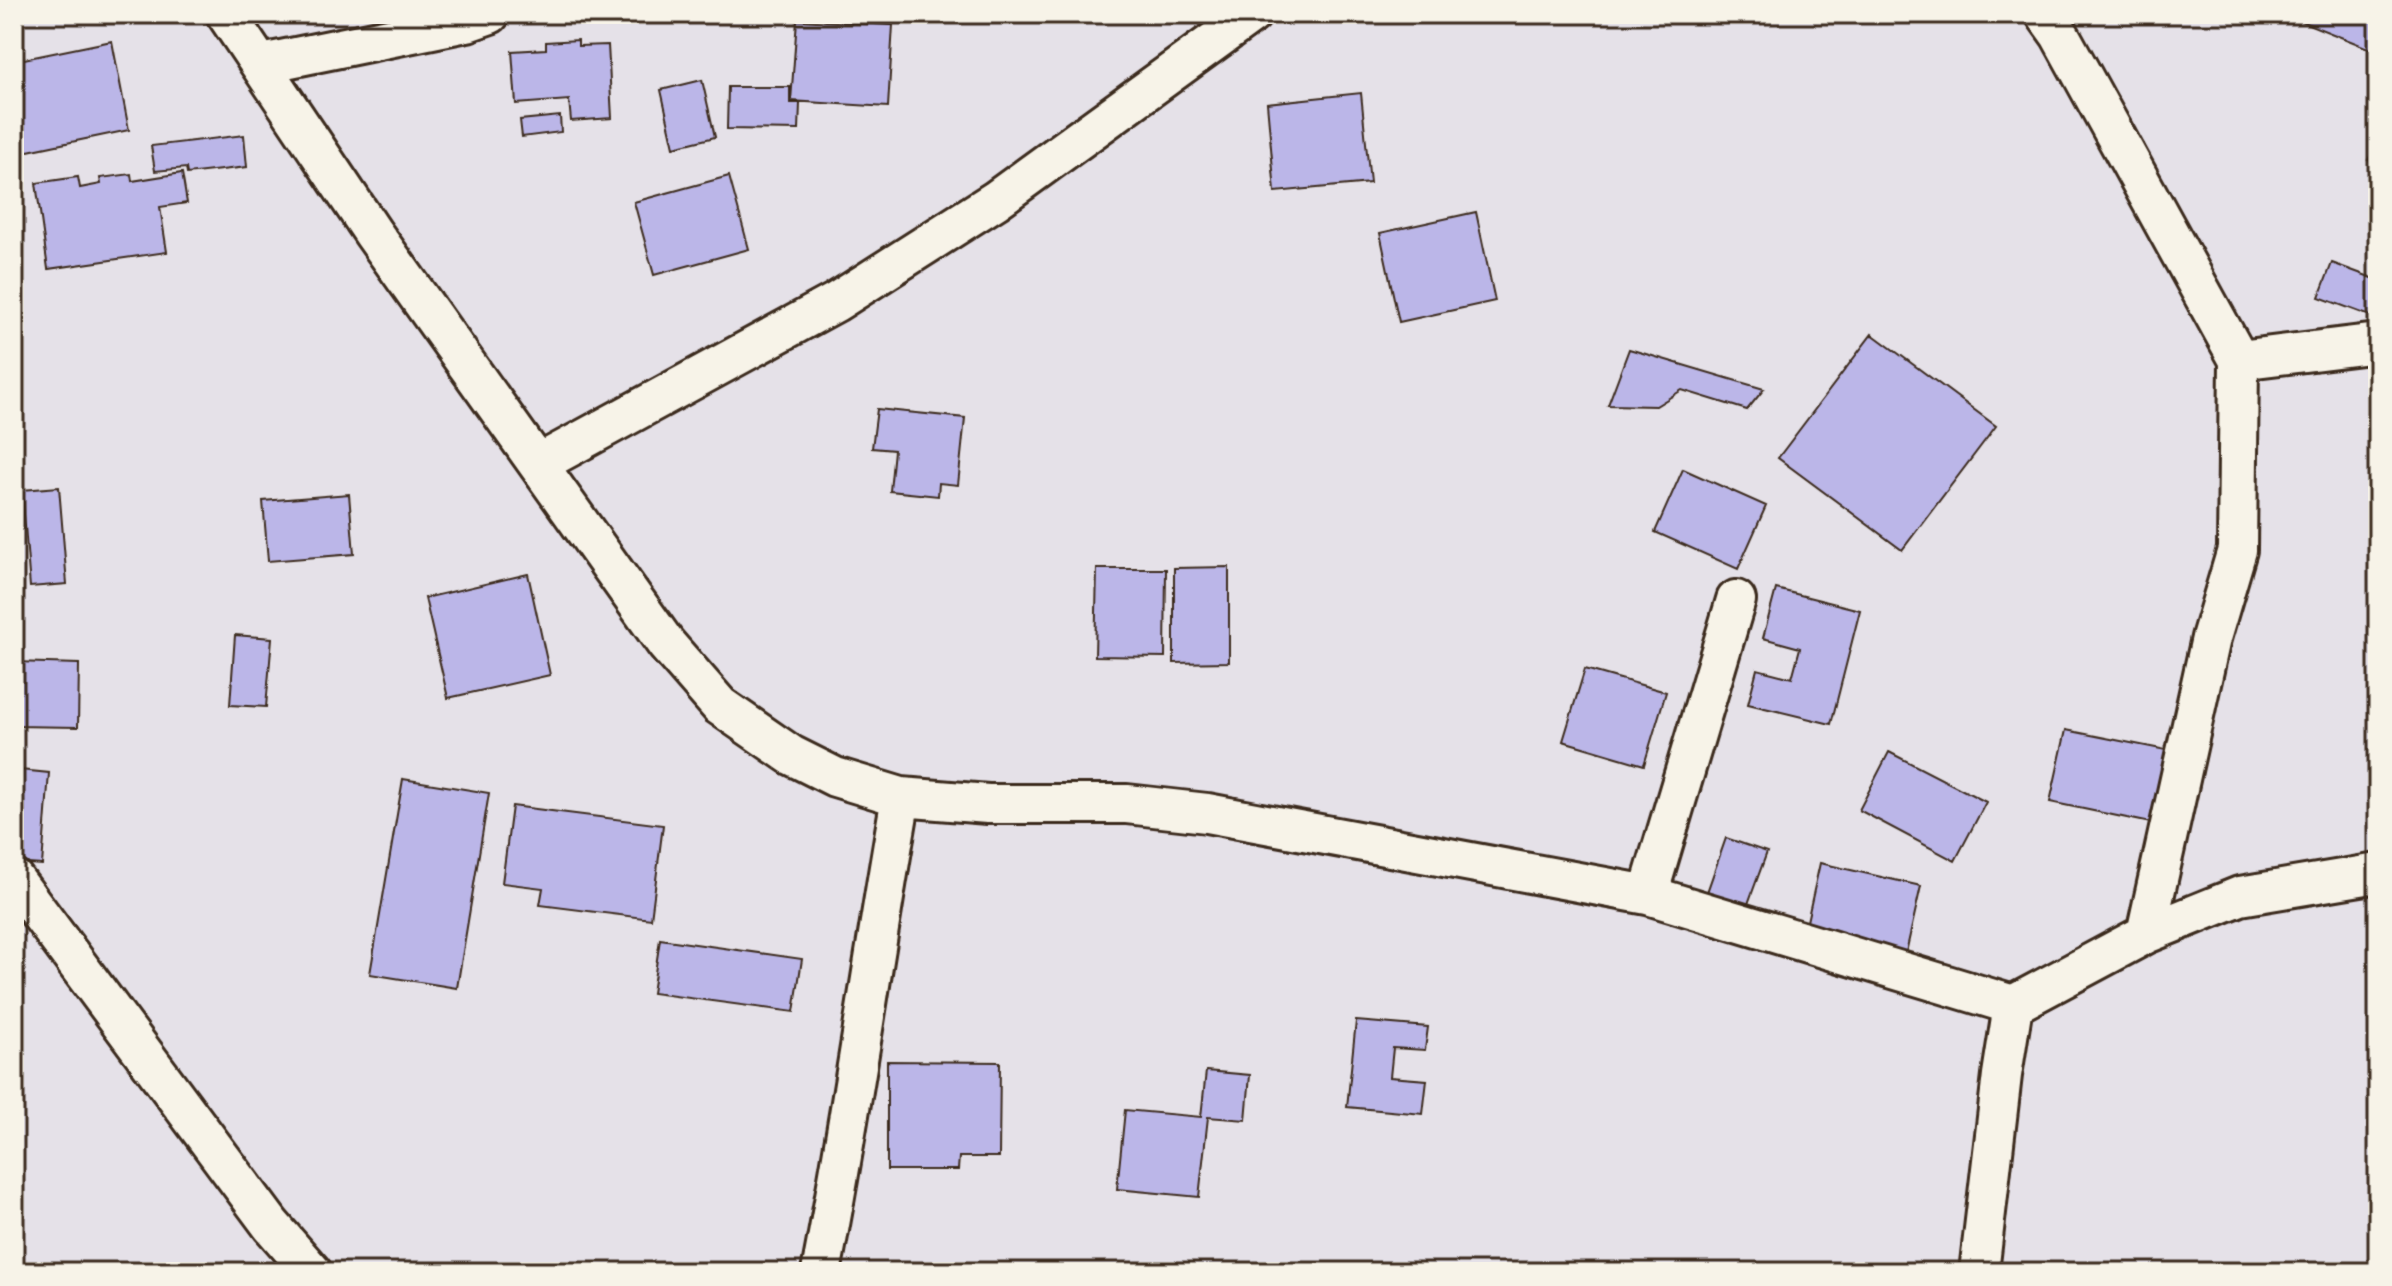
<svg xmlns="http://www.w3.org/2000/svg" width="2392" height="1286" font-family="'Architects Daughter',sans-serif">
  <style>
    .building { fill: #bbb6e8; stroke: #3b2a1e; stroke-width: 2 }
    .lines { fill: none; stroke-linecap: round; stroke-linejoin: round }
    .minor-casing { stroke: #3b2a1e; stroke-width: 44 }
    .minor { stroke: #f7f3e8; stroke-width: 38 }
  </style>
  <rect width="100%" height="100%" fill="#e5e1e8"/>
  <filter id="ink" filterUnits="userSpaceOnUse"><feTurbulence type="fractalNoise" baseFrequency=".0125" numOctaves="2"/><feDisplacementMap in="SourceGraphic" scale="16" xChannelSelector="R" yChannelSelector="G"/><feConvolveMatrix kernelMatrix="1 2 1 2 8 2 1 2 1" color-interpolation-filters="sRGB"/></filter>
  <g filter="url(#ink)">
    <path class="building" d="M2300,14H2378V52L2298,20Z
      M797,20L893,25L888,107L791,101Z
      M578,40V46L608,45L612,118L571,121L569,100L516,104L512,51L546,49V42Z
      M112,41L129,130L23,152L14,105V61Z
      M702,80L715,137L674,147L661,90Z
      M728,87H790V103H800L799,130L727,129Z
      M1361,93L1370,183L1275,192L1267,103Z
      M560,116L561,132L522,137L520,120Z
      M244,135L247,167L187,174L186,168L155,171L151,146Z
      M2378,141V165L2368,160Z
      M182,173L187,203L160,207L167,252L48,269L36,183L78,177L80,188L101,184L100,178L131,174L132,181Z
      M729,176L749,249L654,275L634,202Z
      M1476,212L1495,301L1399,322L1380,233Z
      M2332,263L2378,280V303L2373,317L2319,297Z
      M1872,334L1996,426L1902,550L1778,458Z
      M1629,349L1764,389L1747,410L1682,390L1656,406L1608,405Z
      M877,409L965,418L958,485L939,483L938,496L890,491L894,450L872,448Z
      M1683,469L1766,506L1738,569L1655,532Z
      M59,487L67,584L30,587L22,490Z
      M349,494L354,554L268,561L263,501Z
      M1229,567V662L1174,663V568Z
      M1097,569H1166L1165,657L1095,656Z
      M528,574L550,675L448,698L425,598Z
      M1776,589L1860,610L1831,724L1748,704L1757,669L1792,678L1800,648L1763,638Z
      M235,635L272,638L266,707L230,705Z
      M14,662L79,664L78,727L14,726Z
      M1585,669L1666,692L1644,765L1563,741Z
      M2066,730L2166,750L2151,823L2050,802Z
      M1889,752L1986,802L1955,861L1859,810Z
      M20,770L49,773L42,865L14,863Z
      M403,779L489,793L457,988L370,974Z
      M512,806L663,825L651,919L540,905L543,888L502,883Z
      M1726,838L1767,852L1745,912L1705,898Z
      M1820,863L1921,886L1905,957L1804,935Z
      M660,939L802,959L794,1012L652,993Z
      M1356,1021L1428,1027L1425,1050L1393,1048L1390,1077L1427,1080L1423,1114L1347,1107Z
      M887,1061L1000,1062L999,1157H959L958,1170H887Z
      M1206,1071L1250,1075L1246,1120L1208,1117L1199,1197L1117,1189L1125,1110L1201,1117Z"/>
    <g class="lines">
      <g class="minor-casing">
        <path id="minor" d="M226,14L373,233L666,644L720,706L791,755L835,777L901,797L988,804H1127L1207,813L1648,895L2013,1005L2146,934L2240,896L2378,873
          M2045,14L2060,35L2239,360
          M261,64L467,22L490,14
          M540,463L836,302L996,200L1252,14
          M14,879L271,1225L312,1272
          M1648,895L1736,600
          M2146,934L2211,638L2237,550L2239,360L2378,343
          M821,1272C852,1114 873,955 901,797
          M1979,1272L2002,1075L2013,1005"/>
      </g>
      <use href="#minor" class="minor"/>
    </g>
  </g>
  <rect width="2392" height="1286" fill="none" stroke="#f7f3e8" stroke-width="48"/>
  <rect x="24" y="24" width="2344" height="1238" fill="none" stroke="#3b2a1e" stroke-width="3" filter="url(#ink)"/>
</svg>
